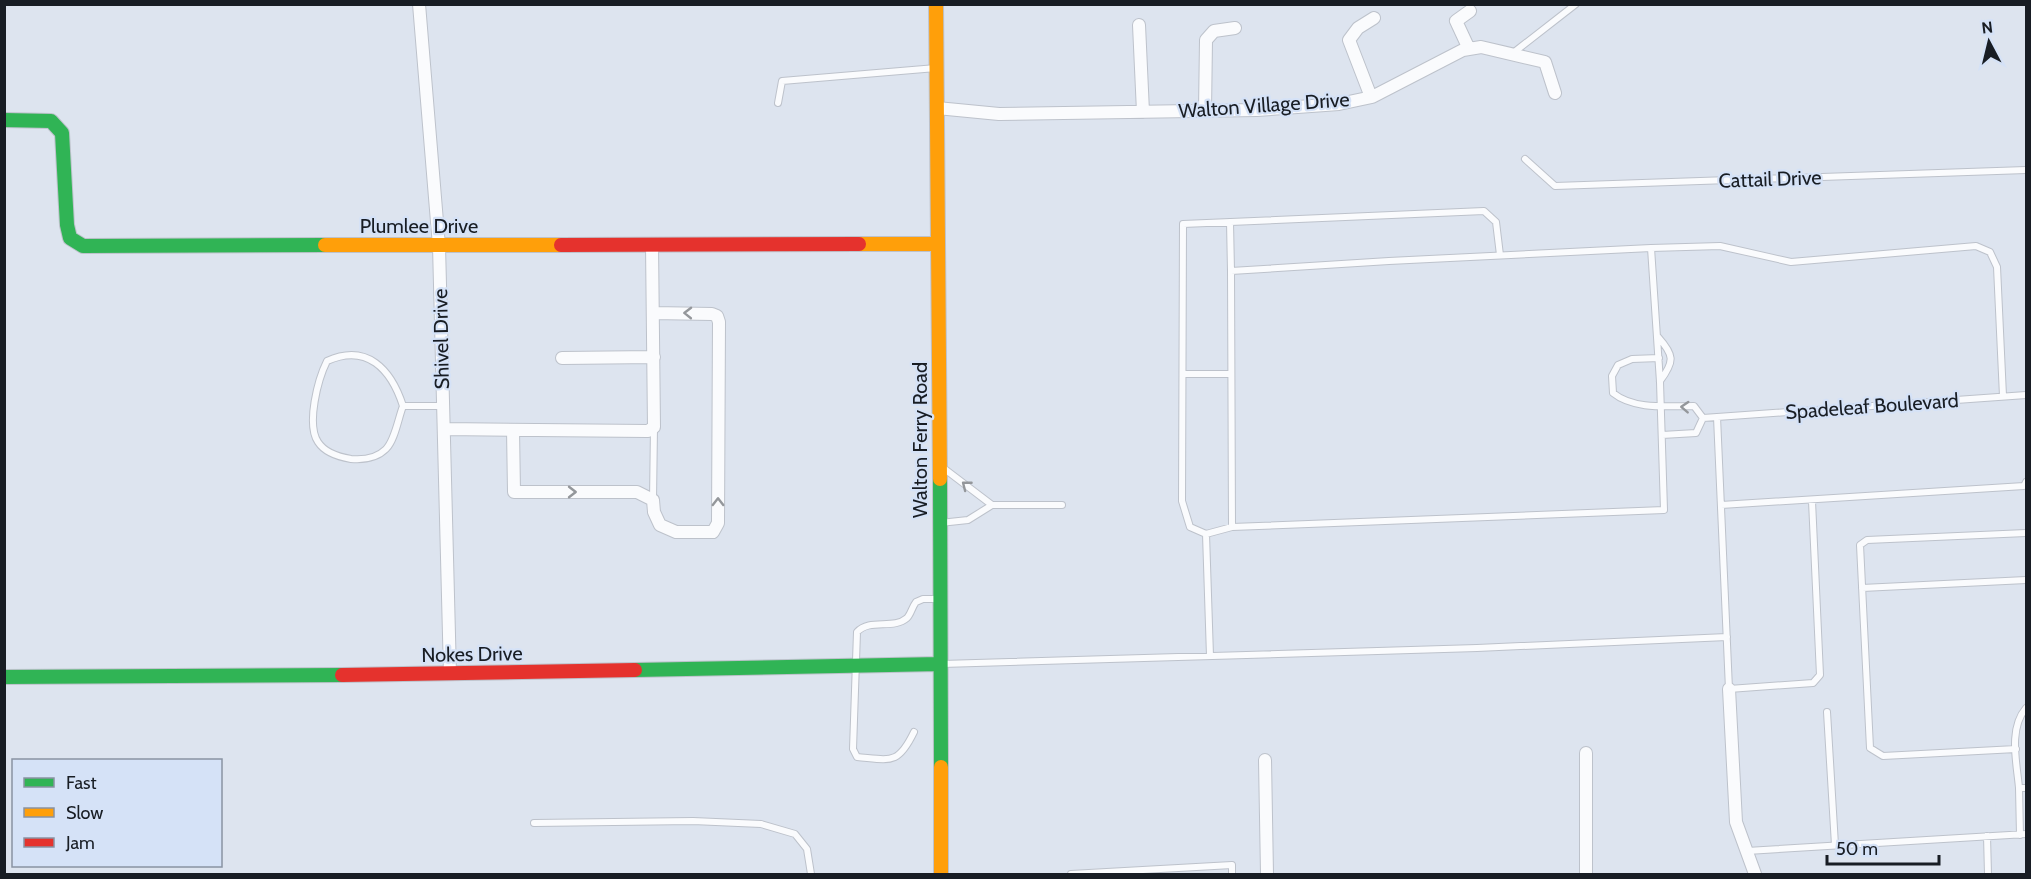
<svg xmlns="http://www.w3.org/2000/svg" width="2031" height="879" font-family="Cabin,sans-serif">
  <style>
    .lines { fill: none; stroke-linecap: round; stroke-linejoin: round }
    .lane-casing { stroke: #bdc2cb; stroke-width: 8 }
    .street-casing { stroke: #bdc2cb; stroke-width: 14 }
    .fast-casing { stroke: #bdc2cb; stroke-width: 16 }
    .slow-casing { stroke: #bdc2cb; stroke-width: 16 }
    .jam-casing { stroke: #bdc2cb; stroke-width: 16 }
    .lane { stroke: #fafbfd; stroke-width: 6 }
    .street { stroke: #fafbfd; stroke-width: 12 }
    .fast { stroke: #30b455; stroke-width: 14 }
    .slow { stroke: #ff9f0a; stroke-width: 14 }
    .jam { stroke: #e5322d; stroke-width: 14 }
    .oneway { stroke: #94979b }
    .labels { text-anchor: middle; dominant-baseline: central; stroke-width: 4.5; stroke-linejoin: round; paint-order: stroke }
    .street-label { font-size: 20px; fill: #181d24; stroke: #d5e2f7 }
  </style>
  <rect width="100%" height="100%" fill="#dde4ef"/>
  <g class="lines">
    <g class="lane-casing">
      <path id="lane" d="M1513,53L1576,4
        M778,103L782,81L936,68
        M1525,159L1555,186L2026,170
        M1230,222L1231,271
        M1651,248L1720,246L1791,262L1976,246L1990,252L1997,267L2003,396
        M1658,337C1674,355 1675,361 1660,381
        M1659,358L1632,359L1618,365L1612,376L1613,393C1634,410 1668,406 1694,406L1703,418
        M1183,374H1230
        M403,406C398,419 395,440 386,449C376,459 363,460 351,459C339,457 325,453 318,442C306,424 318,379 327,361C367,343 391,369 403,406H443
        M1717,417L1729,689L1813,683L1820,675L1812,501
        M1703,418L2026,395
        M1662,435L1696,433L1703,418
        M942,467L992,505
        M653,500L654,427
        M1721,505L2024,486L2026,482
        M940,523L968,520L992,505H1062
        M1206,534L1190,527L1182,501L1183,224L1484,211L1496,222L1500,255
        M1862,588L2026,580
        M1210,656L1206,534L1232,527L1231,271L1389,261L1651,248L1660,382L1664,510L1232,527
        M942,664L1477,648L1727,637
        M2026,708C2008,729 2017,764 2019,788H2026
        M1827,712L1835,845
        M914,732C898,765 891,760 857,757L853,749L857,632C870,618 893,630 907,618C911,614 912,607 916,602L923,599H939
        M2016,749L1883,756L1870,748L1860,545L1867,540L2026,533
        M2019,788L2020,835
        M534,823L693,821L761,824L795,834L807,849L811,874
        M1987,836L1988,874
        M1747,851L2026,834
        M1071,874L1232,865V874"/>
    </g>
    <g class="street-casing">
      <path id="street" d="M419,4L439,246L450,674
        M1139,25L1143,112
        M1469,49L1456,21L1470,11
        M1371,97L1349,40L1358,28L1374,18
        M937,108L999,114L1257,110L1339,104L1372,97L1463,50L1481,47L1545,62L1555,93
        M1205,111L1206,40L1214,31L1235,28
        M562,358L654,357
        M444,429L648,431L654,427L652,245
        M513,430L514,492H637L653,500L654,512L660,525L676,532H713L718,523L719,322L717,316L712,314L653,313
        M1729,689L1736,822L1755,874
        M1265,760L1267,874
        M1586,874V753"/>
    </g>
    <g class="fast-casing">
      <path id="fast" d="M4,120L51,121L62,133L67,225L70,238L83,246L325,245
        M940,479L941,767
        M635,670L940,664
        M4,677L342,675"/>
    </g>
    <g class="slow-casing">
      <path id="slow" d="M936,4L940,479
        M859,244H938
        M325,245H561
        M941,767V874"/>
    </g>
    <g class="jam-casing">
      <path id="jam" d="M561,245L859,244
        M342,675L635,670"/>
    </g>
    <use href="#lane" class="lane"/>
    <use href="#street" class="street"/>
    <use href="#fast" class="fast"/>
    <use href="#slow" class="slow"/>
    <use href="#jam" class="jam"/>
  </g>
  <defs><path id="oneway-chevron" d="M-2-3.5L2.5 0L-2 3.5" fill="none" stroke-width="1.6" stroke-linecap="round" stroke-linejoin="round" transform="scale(1.5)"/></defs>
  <g class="oneway">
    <use href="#oneway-chevron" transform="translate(688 313) rotate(-179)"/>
    <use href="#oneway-chevron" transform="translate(1685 407) rotate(-177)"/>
    <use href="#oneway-chevron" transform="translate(966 485) rotate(-142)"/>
    <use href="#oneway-chevron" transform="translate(572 492)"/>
    <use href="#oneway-chevron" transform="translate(718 502) rotate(-90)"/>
  </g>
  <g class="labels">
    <g class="street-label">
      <text transform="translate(1264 105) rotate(-4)">Walton Village Drive</text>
      <text transform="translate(1770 179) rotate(-2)">Cattail Drive</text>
      <text x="419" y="226">Plumlee Drive</text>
      <text transform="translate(441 339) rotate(-91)">Shivel Drive</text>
      <text transform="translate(1872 406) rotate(-4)">Spadeleaf Boulevard</text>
      <text transform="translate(920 440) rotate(-90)">Walton Ferry Road</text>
      <text transform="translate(472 654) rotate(-1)">Nokes Drive</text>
    </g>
  </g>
  <rect width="2031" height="879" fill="none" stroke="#181d24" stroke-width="12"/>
  <rect x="12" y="759" width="210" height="108" fill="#d5e2f7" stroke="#8993a3" stroke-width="1.5"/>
  <rect x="24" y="778" width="30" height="9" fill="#30b455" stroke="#8993a3" stroke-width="1.5"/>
  <text x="66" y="789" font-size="18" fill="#181d24">Fast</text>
  <rect x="24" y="808" width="30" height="9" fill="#ff9f0a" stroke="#8993a3" stroke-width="1.5"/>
  <text x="66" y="819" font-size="18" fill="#181d24">Slow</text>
  <rect x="24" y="838" width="30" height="9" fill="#e5322d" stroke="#8993a3" stroke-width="1.5"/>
  <text x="66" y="849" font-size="18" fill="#181d24">Jam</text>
  <g transform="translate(1989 42) rotate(353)" stroke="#d5e2f7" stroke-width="4.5" paint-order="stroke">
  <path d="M0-4.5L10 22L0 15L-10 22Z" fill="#181d24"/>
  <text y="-9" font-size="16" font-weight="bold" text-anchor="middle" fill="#181d24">N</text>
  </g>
  <path d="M1827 855v9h112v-9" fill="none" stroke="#181d24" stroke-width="3"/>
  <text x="1836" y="855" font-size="18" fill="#181d24" stroke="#d5e2f7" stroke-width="4.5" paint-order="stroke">50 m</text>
</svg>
